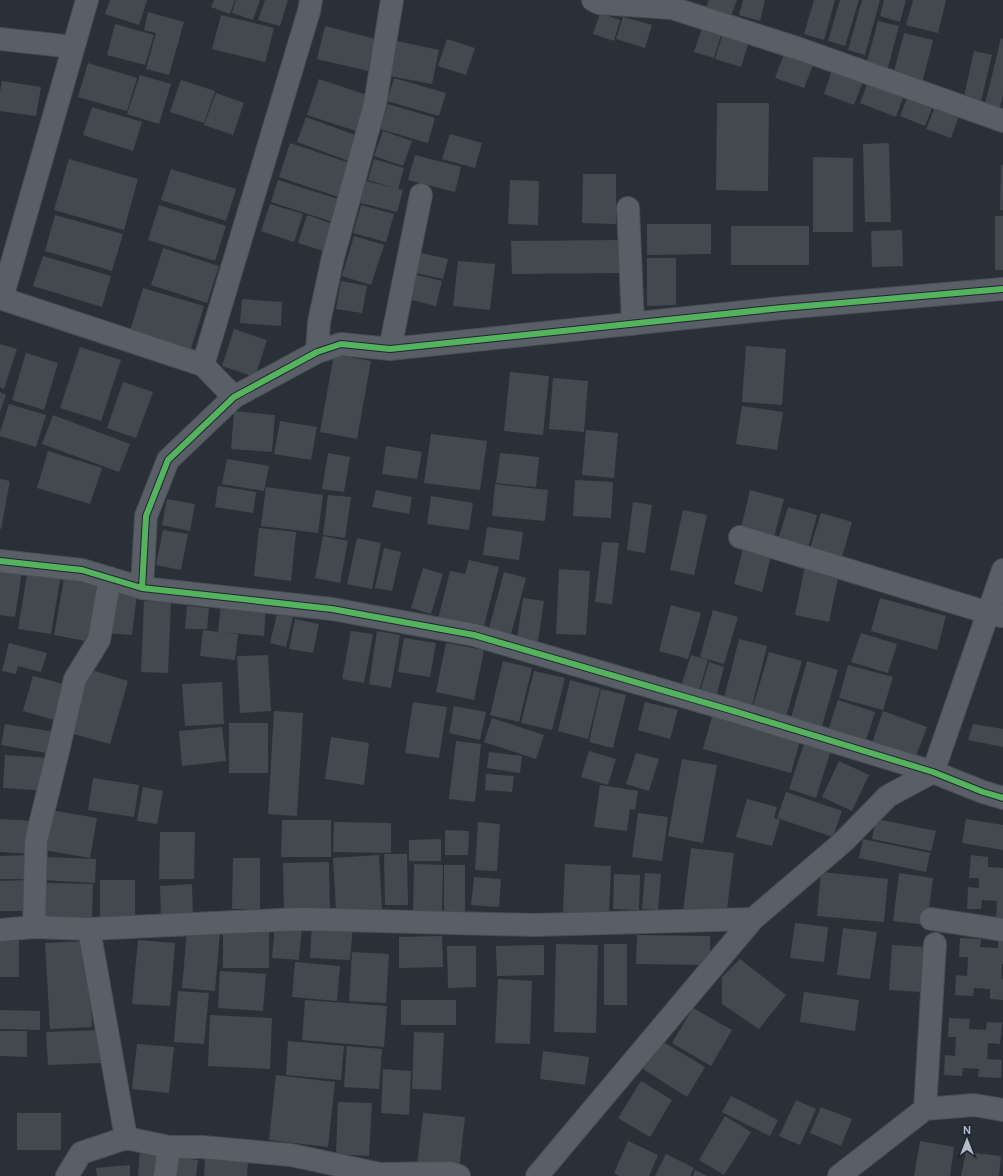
<svg xmlns="http://www.w3.org/2000/svg" width="1003" height="1176" font-family="'DM Sans',sans-serif">
  <style>
    .building { fill: #444950 }
    .lines { fill: none; stroke-linecap: round; stroke-linejoin: round }
    .minor-casing { stroke: #484c53; stroke-width: 24 }
    .minor { stroke: #5a5e66; stroke-width: 22 }
    .cycleway-casing { stroke: #1d2633; stroke-width: 8 }
    .cycleway { stroke: #56b35d; stroke-width: 6 }
  </style>
  <rect width="100%" height="100%" fill="#2a3038"/>
  <path class="building" d="M110,0H147L139,25L105,14Z
    M214,0H235L230,14L211,7Z
    M236,0H260L253,20L232,13Z
    M265,0H288L280,26L258,20Z
    M709,0H737L731,16L706,8Z
    M743,0H765L760,21L739,15Z
    M814,0H835L824,40L804,34Z
    M840,0H859L845,46L828,41Z
    M862,0H880L865,55L848,50Z
    M884,0H906L900,22L880,16Z
    M913,0H946L938,33L906,25Z
    M148,12L184,22L169,75L146,69L156,33L144,30Z
    M600,13L620,20L614,41L593,34Z
    M221,15L274,28L265,62L212,49Z
    M623,17L652,25L645,48L616,39Z
    M878,21L899,26L887,71L866,65Z
    M704,22L723,28L714,58L694,52Z
    M115,24L154,35L145,65L107,55Z
    M325,26L376,39L368,71L317,59Z
    M724,30L750,38L741,67L715,59Z
    M904,33L933,40L922,83L893,75Z
    M1001,38L1003,39V95L1000,108L985,104Z
    M447,39L475,48L466,75L438,66Z
    M397,41L439,50L432,84L390,76Z
    M974,51L992,55L980,105L963,101Z
    M784,54L813,65L804,88L775,78Z
    M88,63L137,78L127,111L78,97Z
    M834,65L865,76L854,105L824,94Z
    M140,75L171,84L159,124L127,114Z
    M394,78L446,93L439,116L387,101Z
    M319,79L367,95L356,131L307,115Z
    M869,79L905,92L896,117L860,103Z
    M181,80L215,91L204,123L170,112Z
    M2,81L41,87L36,116L0,111V92Z
    M216,93L244,103L233,135L204,125Z
    M909,93L934,103L925,126L900,116Z
    M937,102L961,111L951,138L926,129Z
    M717,103H769L768,191L716,190Z
    M388,104L435,118L428,143L380,129Z
    M92,107L142,122L133,151L83,135Z
    M306,117L358,136L349,161L297,142Z
    M383,131L412,141L403,166L374,156Z
    M450,134L482,143L475,168L442,159Z
    M290,143L350,163L338,197L279,177Z
    M889,143L891,222H865L863,144Z
    M415,155L461,167L455,192L408,180Z
    M813,157L853,158V232H813Z
    M69,159L138,179L124,230L54,210Z
    M374,159L404,168L398,189L368,180Z
    M1001,165H1003V210H1000Z
    M171,169L236,189L226,221L161,200Z
    M583,174H616V224L582,223Z
    M278,180L341,200L333,222L271,202Z
    M510,180L539,181L538,225L508,224Z
    M366,181L403,190L397,212L360,203Z
    M270,204L303,214L294,242L261,231Z
    M159,205L226,226L215,261L148,240Z
    M361,205L394,214L386,242L353,233Z
    M55,215L123,234L112,271L45,251Z
    M307,215L339,226L330,253L298,243Z
    M995,216H1003V270H995Z
    M647,224H711V254L647,255Z
    M731,226H809V265H731Z
    M902,230L903,266L872,267L871,231Z
    M354,236L384,245L371,285L342,276Z
    M623,240V273L512,274L511,241Z
    M163,248L219,266L207,303L151,285Z
    M417,252L448,259L443,279L412,272Z
    M43,256L111,276L102,307L33,286Z
    M647,258H676V305L647,306Z
    M458,261L495,264L490,310L453,306Z
    M413,274L442,281L436,306L407,299Z
    M341,281L367,286L362,313L336,309Z
    M143,288L204,306L191,349L130,331Z
    M242,299L282,302L281,326L240,323Z
    M234,329L267,340L255,377L222,366Z
    M0,344L17,349L4,389L0,387Z
    M746,346L786,349L782,405L742,402Z
    M80,347L121,360L101,421L60,408Z
    M26,353L58,363L44,410L12,400Z
    M334,354L371,361L357,439L320,432Z
    M510,372L549,376L543,435L504,431Z
    M553,378L588,381L584,432L549,429Z
    M123,382L153,392L136,438L107,428Z
    M0,392L6,395L0,412Z
    M9,404L46,415L36,447L0,436V432Z
    M742,406L783,412L777,450L736,444Z
    M234,411L275,415L272,452L231,449Z
    M53,415L130,444L119,472L42,444Z
    M280,421L317,427L311,460L274,454Z
    M586,430L618,433L614,478L582,475Z
    M431,434L487,441L480,490L424,483Z
    M386,446L422,452L417,479L382,474Z
    M48,451L102,468L90,504L37,488Z
    M328,453L350,457L344,492L322,489Z
    M500,453L539,457L536,487L496,483Z
    M227,459L269,466L264,491L222,484Z
    M0,479L10,481L1,529H0Z
    M575,480L613,482L611,518L573,516Z
    M495,484L548,490L545,521L492,516Z
    M218,486L256,492L253,513L215,507Z
    M266,487L323,495L318,533L261,526Z
    M376,490L412,497L409,514L372,507Z
    M750,490L784,499L774,537L741,528Z
    M328,495L351,497L345,538L323,535Z
    M431,496L473,503L469,530L427,524Z
    M167,499L195,504L190,531L162,525Z
    M633,502L652,505L645,553L627,550Z
    M788,507L817,515L807,552L777,543Z
    M683,510L707,515L694,575L670,570Z
    M821,513L852,522L840,564L808,555Z
    M487,527L523,532L519,560L483,555Z
    M259,528L296,532L291,581L254,576Z
    M163,530L188,534L181,570L156,565Z
    M323,536L348,541L340,583L315,578Z
    M357,538L381,543L372,589L347,584Z
    M602,542L619,543L612,604L595,602Z
    M744,545L772,552L762,592L734,584Z
    M384,548L401,552L392,591L375,588Z
    M469,560L499,567L483,630L438,619L450,571L465,574Z
    M805,566L839,573L829,622L795,615Z
    M0,568L22,571L15,617L0,615Z
    M423,568L443,574L431,614L411,608Z
    M28,569L61,574L51,634L18,629Z
    M559,569L590,571L586,635L556,634Z
    M504,572L526,578L509,642L487,636Z
    M65,573L103,580L91,642L54,635Z
    M111,591L137,594L132,635L107,633Z
    M523,598L544,601L537,648L516,645Z
    M880,598L946,616L937,650L871,631Z
    M144,601L171,602L168,673L141,672Z
    M221,604L266,608L264,636L220,632L238,634L235,660L200,656L203,630L218,632Z
    M671,605L701,613L688,659L659,651Z
    M187,606L209,608L207,629H185Z
    M713,610L738,617L724,664L700,657Z
    M277,614L293,617L286,647L270,643Z
    M295,619L319,624L313,653L289,649Z
    M351,631L373,634L364,683L342,679Z
    M377,631L400,635L391,688L369,684Z
    M861,633L897,644L888,673L851,662Z
    M404,638L436,643L430,677L398,672Z
    M739,639L767,646L752,706L724,698Z
    M9,643L47,653L41,672L18,666L16,674L2,671Z
    M446,643L484,650L474,700L436,692Z
    M769,652L802,661L785,720L752,710Z
    M268,655L271,711L240,713L237,656Z
    M691,655L708,660L699,691L681,686Z
    M503,661L532,668L519,722L490,715Z
    M807,661L838,670L822,726L791,718Z
    M709,662L724,667L716,697L700,692Z
    M848,665L893,677L883,710L839,698Z
    M88,669L128,681L110,744L70,733Z
    M534,671L565,678L552,730L521,723Z
    M33,676L64,684L54,720L23,711Z
    M570,680L600,688L588,739L558,731Z
    M222,682L224,724L185,726L182,684Z
    M601,689L626,695L613,748L589,742Z
    M838,700L875,712L864,746L827,734Z
    M413,702L447,707L439,758L405,753Z
    M645,702L678,710L670,739L638,730Z
    M454,706L486,712L480,740L449,733Z
    M274,711L303,713L297,816L268,814Z
    M883,711L927,727L914,761L871,746Z
    M713,713L801,737L791,773L703,749Z
    M492,718L544,735L536,759L484,742Z
    M229,723H268V773H229Z
    M5,724L55,732L52,754L1,745Z
    M973,724L1003,729V747L968,740Z
    M222,727L226,761L182,766L179,731Z
    M331,737L369,743L364,785L325,779Z
    M456,741L481,744L475,802L449,799Z
    M805,741L831,750L816,798L789,789Z
    M589,751L616,759L608,785L581,777Z
    M489,752L522,756L520,773L487,768Z
    M636,753L659,759L649,791L626,784Z
    M5,755L52,758L50,791L3,788Z
    M682,759L717,765L703,843L668,836Z
    M839,761L869,775L852,811L822,797Z
    M486,774L514,776L512,792L485,790Z
    M93,778L139,785L134,817L88,810Z
    M600,785L638,791L635,810L630,809L627,831L594,827Z
    M143,787L163,791L157,824L137,821Z
    M786,792L842,811L833,837L777,818Z
    M747,799L777,807L774,818L780,820L772,846L736,837Z
    M50,810L97,818L90,858L44,850Z
    M638,813L668,817L662,861L632,857Z
    M0,819L35,821L33,854L0,852Z
    M876,819L936,831L931,851L872,839Z
    M966,819L1003,825V850L962,843Z
    M282,820H331V857H281Z
    M334,822L391,823V853L333,852Z
    M478,822L500,824L497,871L475,870Z
    M445,830L469,831L468,855H445Z
    M160,832H195L194,879H159Z
    M441,839V861H409V840Z
    M863,839L930,853L926,872L859,858Z
    M691,848L734,853L726,917L683,912Z
    M384,854H407L408,905H385Z
    M32,855V879H0V856Z
    M379,855L382,909L336,911L333,858Z
    M971,855L988,857V867L1003,868V920H996L997,901L982,900L981,909H967L968,887L979,888V878H969Z
    M45,857L96,859L95,883L43,880Z
    M233,858H260V909H232Z
    M329,862L330,913L284,915L283,863Z
    M414,864L443,865L442,912L413,911Z
    M565,864L611,866L609,913L563,912Z
    M444,865H465V912H444Z
    M821,872L888,879L884,922L817,916Z
    M645,873L661,874L658,910L642,909Z
    M899,873L933,878L927,925L893,921Z
    M614,874L640,875L639,910L613,909Z
    M474,877L501,879L499,907L471,905Z
    M26,880L27,911H0V881Z
    M100,880H135V922H100Z
    M46,883L93,884L92,918L45,917Z
    M192,884L193,920L161,921L160,886Z
    M312,923L353,925L350,960L310,958Z
    M795,923L828,927L824,962L790,958Z
    M275,924L302,926L299,960L272,958Z
    M223,928H269V968H223Z
    M843,928L877,932L870,979L837,975Z
    M187,930L220,932L215,991L182,988Z
    M637,935L710,936V965L636,964Z
    M0,936H19V977H0Z
    M442,936L443,967L399,968V937Z
    M960,938L981,939L980,947L998,948V939H1003V964H1002L1001,979H1003V1000L990,999V989L974,988L973,996L955,995L956,975L967,976L968,957H959Z
    M138,940L175,943L170,1006L132,1004Z
    M88,941L92,1027L50,1029L45,943Z
    M556,944L598,945L596,1033L554,1032Z
    M604,944H627V1005H604Z
    M544,945V975L497,976L496,946Z
    M892,945L925,947L922,992L889,990Z
    M447,946H476V987L448,988Z
    M352,952L389,954L386,1003L349,1001Z
    M740,959L786,995L759,1029L722,1004V977Z
    M295,962L340,966L337,1001L292,997Z
    M220,971L266,974L263,1011L218,1008Z
    M498,979L532,981L530,1044L495,1043Z
    M178,991L209,993L204,1044L174,1042Z
    M804,992L859,1000L855,1031L800,1022Z
    M305,1000L387,1006L384,1047L302,1040Z
    M401,1000H456V1025H401Z
    M693,1008L732,1030L711,1066L672,1043Z
    M0,1010L40,1011V1030L0,1029Z
    M210,1015L272,1018L270,1069L208,1066Z
    M949,1018L970,1019L969,1029L986,1030L987,1022L1002,1023L1000,1044L988,1043L987,1059L1002,1060L1001,1078L978,1077L979,1069L963,1068L962,1076L944,1075L945,1055L955,1056L956,1037H948Z
    M102,1030L103,1063L48,1065L46,1032Z
    M0,1031H27V1057L0,1056Z
    M414,1032L444,1033L441,1090L412,1089Z
    M660,1040L705,1067L687,1097L643,1069Z
    M288,1041L344,1046L341,1080L286,1075Z
    M137,1044L174,1047L169,1093L132,1089Z
    M347,1046L382,1049L379,1089L344,1087Z
    M543,1051L589,1057L585,1085L540,1079Z
    M383,1069L411,1071L409,1115L381,1113Z
    M276,1075L335,1082L328,1147L269,1140Z
    M641,1081L672,1100L650,1137L618,1118Z
    M731,1096L778,1120L770,1136L722,1112Z
    M796,1100L816,1109L800,1145L779,1136Z
    M338,1102L372,1103L369,1156L336,1154Z
    M821,1107L852,1119L841,1146L810,1133Z
    M17,1113H61V1150H17Z
    M423,1113L465,1117L459,1170L417,1166Z
    M725,1116L751,1132L724,1175L699,1160Z
    M628,1141L658,1155L649,1176H619L614,1173Z
    M920,1141L954,1147L950,1176H914Z
    M140,1147L166,1149L163,1176H138Z
    M966,1152L1001,1156L999,1176H961Z
    M666,1154L694,1168L690,1176H655Z
    M172,1157L198,1160L196,1176H169Z
    M205,1157L248,1160L247,1176H204Z
    M130,1165V1176H97L96,1168Z
    M695,1170L707,1176H693Z"/>
  <g class="lines">
    <g class="minor-casing">
      <path id="minor" d="M593,0L599,3L672,8L797,48L1003,121
        M0,39L73,47
        M628,208L633,324
        M0,298L203,365L234,397
        M2,298L87,0
        M390,349L421,195
        M317,352L319,322L333,257L375,104L392,0
        M203,365L309,11L311,0
        M740,537L989,613L1002,616
        M0,561L82,570L142,588L332,609L474,635L737,712L933,772L983,792L1003,798
        M142,588L146,516L168,460L234,397L317,352L341,344L390,349L782,308L1003,289
        M931,919L1003,930
        M34,927L36,841L59,747L75,679L99,640L110,578
        M89,929L126,1138
        M0,930L34,927L89,929L300,919L534,925L753,919
        M925,1109L935,944
        M67,1176L81,1153L126,1138L169,1147H202L291,1155L380,1174L451,1173L459,1176
        M165,1176L169,1147
        M537,1176L753,919L843,842L888,796L933,772L1003,570
        M839,1176L925,1109L974,1105L1003,1110"/>
    </g>
    <use href="#minor" class="minor"/>
    <g class="cycleway-casing">
      <path id="cycleway" d="M0,561L82,570L142,588L332,609L474,635L737,712L933,772L983,792L1003,798
        M142,588L146,516L168,460L234,397L317,352L341,344L390,349L782,308L1003,289"/>
    </g>
    <use href="#cycleway" class="cycleway"/>
  </g>
  <g transform="translate(967 1140)" stroke="#1d2633" stroke-width="3" paint-order="stroke">
  <path d="M0-3L7 15L0 10L-7 15Z" fill="#b4bcc9"/>
  <text y="-6" font-size="11" font-weight="bold" text-anchor="middle" fill="#b4bcc9">N</text>
  </g>
</svg>
